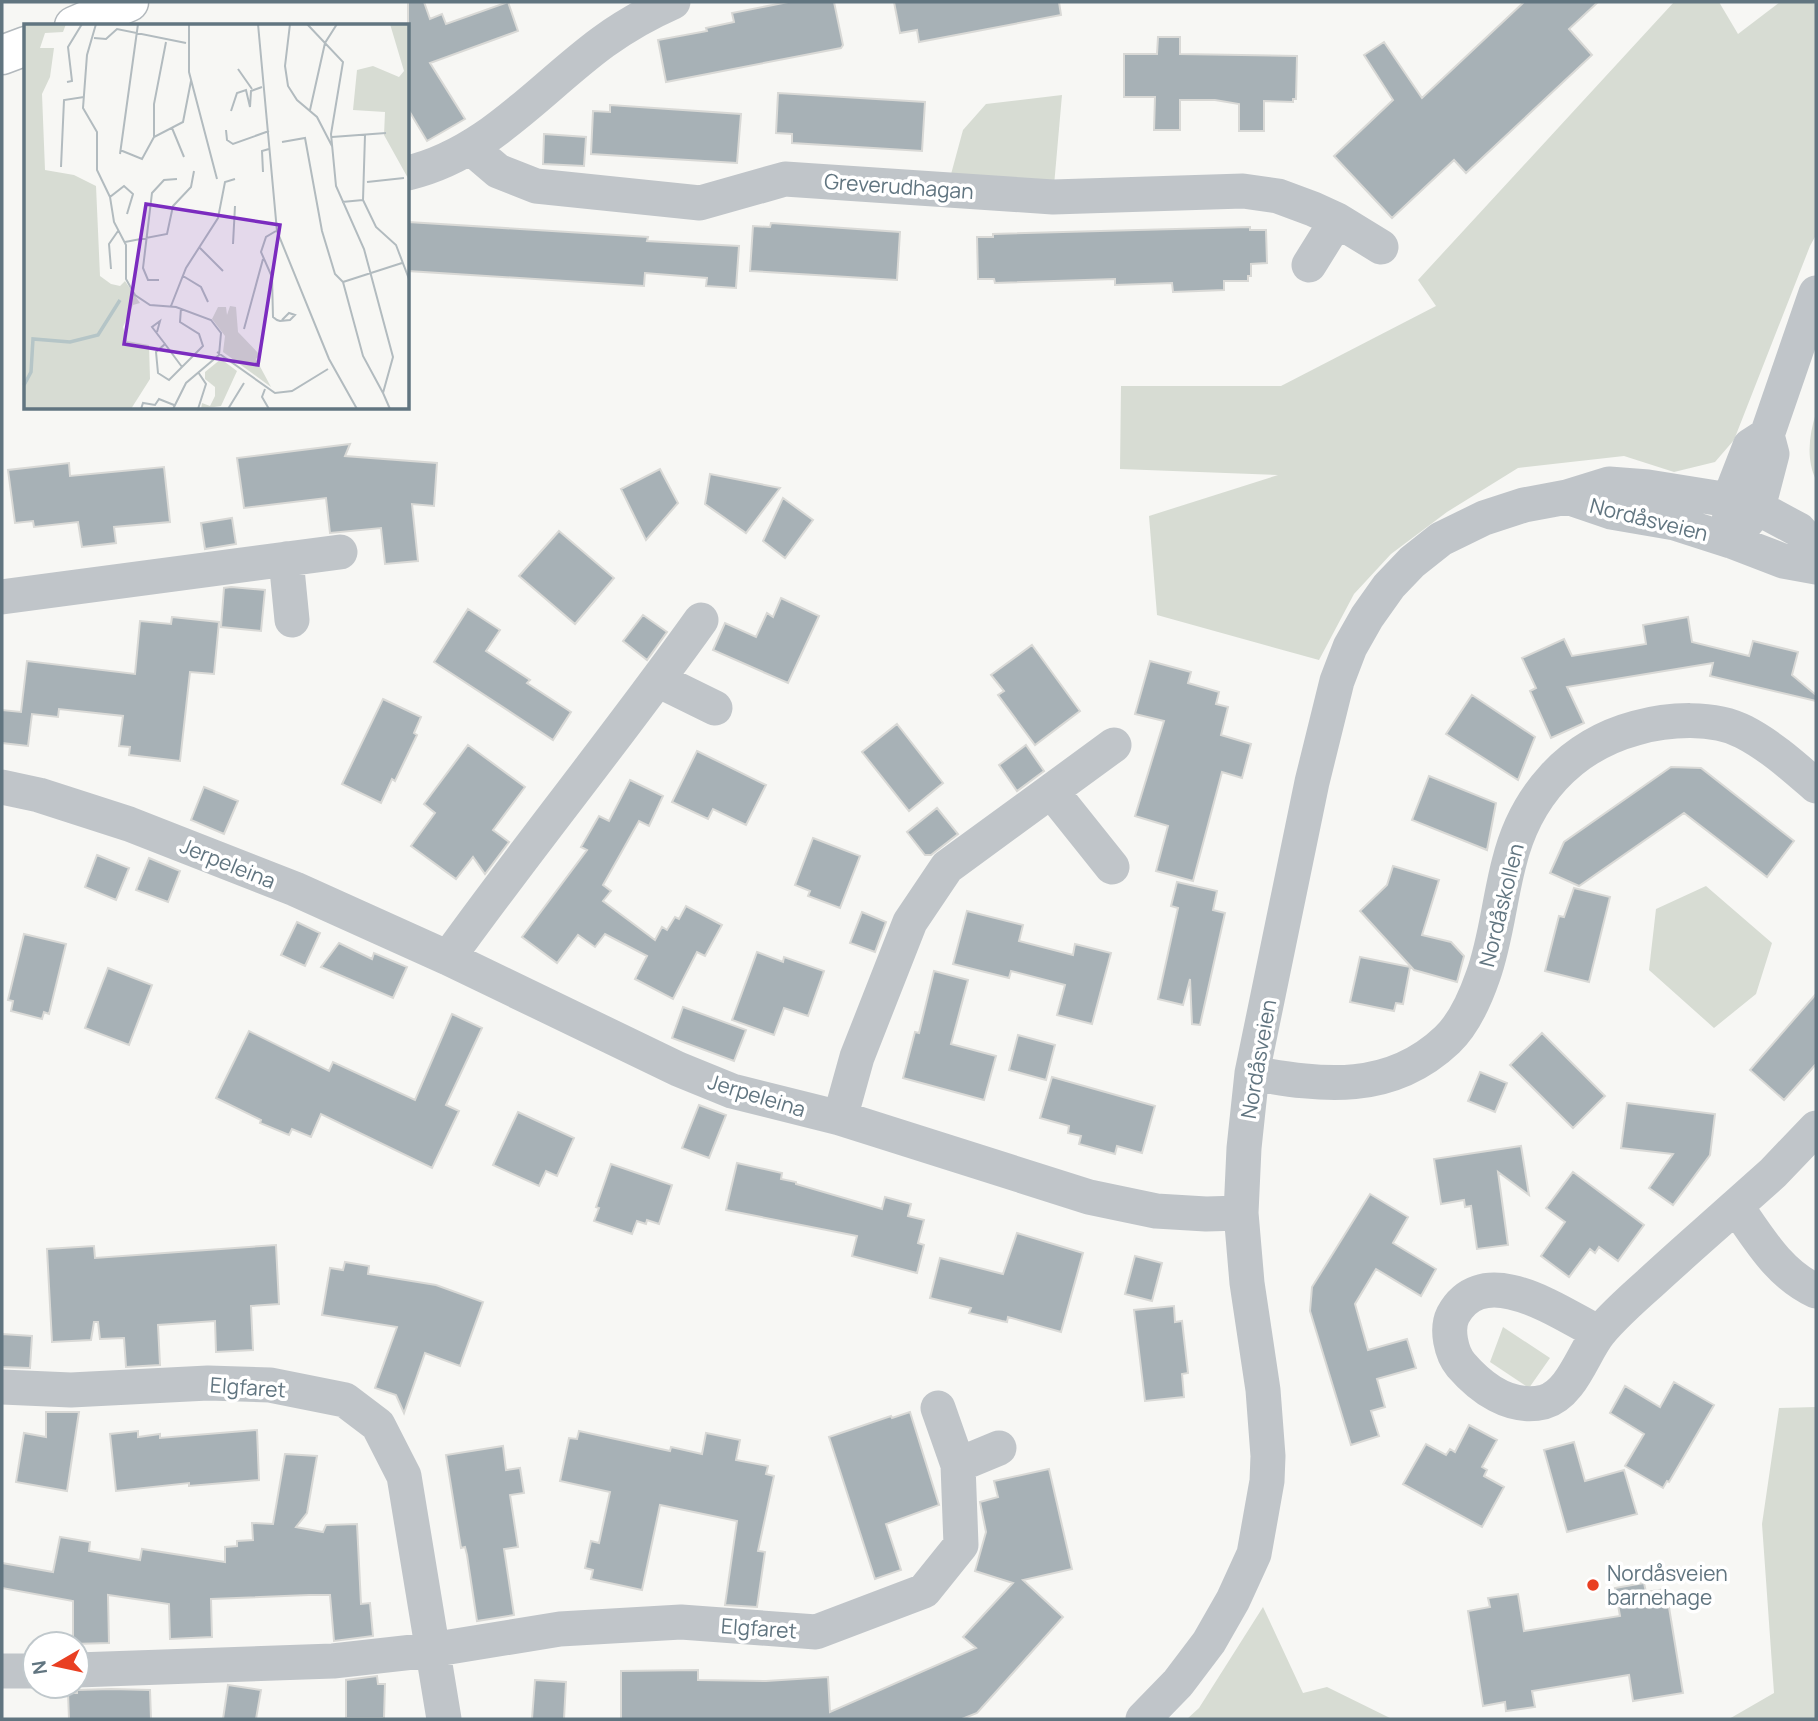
<svg xmlns="http://www.w3.org/2000/svg" width="1818" height="1721" font-family="Manrope,sans-serif">
  <style>
    .green { fill: #d7dcd3 }
    .building { fill: #a7b1b6; stroke: #d9d9d6; stroke-width: 2 }
    .lines { fill: none; stroke-linecap: round; stroke-linejoin: round }
    .primary-casing { stroke: #b3b9bd; stroke-width: 41 }
    .minor { stroke: #c0c5c9; stroke-width: 35 }
    .primary { stroke: #fff; stroke-width: 38 }
    .poi-dot { fill: #e93f22; stroke: #fff; stroke-width: 2.5 }
    .labels { text-anchor: middle; dominant-baseline: central; stroke-width: 7; stroke-linejoin: round; paint-order: stroke }
    .street-label { font-size: 21px; fill: #617580; stroke: #fff }
    .poi-label { font-size: 21px; fill: #617580; stroke: #fff; text-anchor: start }
    .inset-river { fill: none; stroke: #b5c5c7; stroke-width: 3.5 }
    .inset-road { fill: none; stroke: #b2bbbf; stroke-width: 2 }
    .view { fill: #7b2cbf; fill-opacity: 0.15; stroke: #7b2cbf; stroke-width: 3.5 }
    .inset-edge { fill: none; stroke: #617580; stroke-width: 3.5 }
  </style>
  <rect width="100%" height="100%" fill="#f7f7f4"/>
  <path class="green" d="M1674,2H1719L1738,34L1780,2H1816V235L1810,246L1734,440L1715,462L1674,472L1624,456L1518,468L1447,512L1391,554L1354,594L1319,660L1157,615L1149,516L1278,475L1120,469L1121,386H1281L1436,306L1418,280Z
    M1062,95L1053,197L947,189L963,130L986,104Z
    M1816,413V480C1806,459 1809,435 1816,413Z
    M1706,886L1772,943L1756,994L1714,1028L1649,970L1656,909Z
    M1503,1327L1550,1358L1529,1388L1490,1362Z
    M1816,1407V1719H1729L1774,1693L1762,1524L1779,1408Z
    M1263,1607L1303,1693L1327,1687L1392,1719H1187L1199,1708Z"/>
  <path class="building" d="M408,2H424L430,19L442,14L446,24L508,2L518,31L430,63L465,119L427,141L408,109Z
    M788,2H834L843,45L841,48L666,82L658,40L707,31L706,28L734,22L732,13Z
    M894,2H1059L1061,15L919,42L917,30L900,33Z
    M1524,2H1598L1569,29L1592,55L1466,173L1454,160L1392,218L1334,156L1393,100L1364,55L1384,42L1422,98Z
    M1158,37H1180V54L1297,56L1296,99H1293V102L1264,101V131H1239V104L1215,100H1180V130H1154L1155,97H1124V54H1157Z
    M778,93L925,102L922,151L792,143V134L776,133Z
    M610,105L741,114L737,163L591,154L593,111L610,112Z
    M544,134L586,137L584,166L543,164Z
    M408,222L648,237L647,241L739,246L736,288L706,286L707,278L645,273L644,286L408,271Z
    M771,223L900,232L897,280L750,271L753,226L770,227Z
    M1250,227V230H1266L1267,263L1251,264V276H1248V281H1224V290L1173,292L1172,283L1115,285V279L995,283L994,279H978L977,237H993V234Z
    M350,444L345,456L437,463L434,506L412,504L418,561L385,564L381,528L330,533L326,498L244,508L237,458Z
    M69,463L70,476L164,467L170,522L114,527L116,543L82,547L78,522L34,527L33,521L15,523L8,470Z
    M660,469L678,503L646,540L621,489Z
    M710,474L780,488L746,533L705,504Z
    M783,498L813,520L785,558L763,541Z
    M232,518L236,544L205,549L201,523Z
    M559,531L614,578L575,624L519,576Z
    M231,587L265,590L261,631L221,627L224,588Z
    M781,598L819,616L788,683L713,650L725,623L756,637L767,613L773,617Z
    M468,609L500,630L486,651L530,680L527,683L571,712L553,740L434,662Z
    M643,615L667,632L647,660L623,641Z
    M172,617L219,622L214,674L190,672L180,761L129,755L130,747L119,746L123,716L59,709L58,717L32,714L28,746L2,743V710L21,712L27,661L135,674L140,621L171,624Z
    M1688,617L1692,642L1749,656L1753,641L1798,652L1792,675L1816,695V701L1710,676L1713,663L1567,687L1584,723L1551,738L1530,691L1536,688L1522,658L1564,639L1572,656L1646,644L1643,625Z
    M1032,645L1080,711L1035,745L998,695L1004,691L991,675Z
    M1150,661L1191,672L1188,683L1219,692L1216,704L1228,707L1221,735L1251,744L1242,778L1222,772L1193,881L1156,871L1168,826L1135,816L1164,721L1135,714Z
    M1472,695L1535,737L1518,780L1446,734Z
    M383,699L421,717L414,733L417,735L395,781L392,779L381,803L342,784Z
    M897,724L943,783L909,811L862,752Z
    M468,745L525,787L493,830L509,842L485,874L473,857L456,879L411,846L435,813L424,804Z
    M1026,745L1044,771L1017,791L999,765Z
    M697,751L766,785L746,825L713,809L708,819L672,802Z
    M1671,767L1701,768L1794,841L1767,877L1684,813L1579,886L1550,873L1564,842Z
    M1429,776L1496,803L1487,850L1412,820Z
    M630,780L663,796L649,826L639,821L603,885L611,891L603,901L655,940L662,927L667,930L675,917L679,919L686,906L722,925L705,956L697,952L673,999L635,979L647,956L605,934L595,947L578,935L557,963L522,937L587,850L581,847L599,816L609,821Z
    M204,787L238,801L224,834L191,820Z
    M937,808L958,834L931,855H925L907,832Z
    M813,838L860,856L840,908L808,896L810,891L795,885Z
    M97,855L129,868L116,900L85,887Z
    M149,858L180,871L168,902L136,890Z
    M1393,866L1439,880L1422,935L1451,942L1464,956L1457,982L1414,970L1360,911L1387,885Z
    M1177,882L1217,891L1213,910L1225,913L1200,1025L1192,1024L1190,979L1183,1005L1158,999L1178,908L1171,906Z
    M1574,888L1610,897L1589,982L1545,971L1559,916L1564,917Z
    M967,911L1023,925L1019,941L1073,955L1075,944L1111,953L1092,1024L1057,1015L1065,985L1011,971L1009,978L953,964Z
    M862,912L886,922L875,952L850,943Z
    M297,922L320,933L305,966L281,955Z
    M24,934L66,944L49,1014L44,1012L42,1019L11,1011L13,1001L8,1000Z
    M339,943L372,959L374,953L407,967L393,998L321,967Z
    M757,952L783,962L784,957L824,971L808,1016L784,1008L774,1035L732,1020Z
    M1360,957L1410,967L1403,1004L1396,1003L1394,1011L1350,1002Z
    M108,968L152,985L129,1045L85,1028Z
    M934,971L968,980L951,1044L996,1056L984,1100L903,1078L915,1032L919,1033Z
    M1816,994V1064L1784,1100L1750,1070Z
    M683,1007L746,1030L734,1061L672,1038Z
    M452,1014L482,1028L446,1105L459,1111L432,1168L321,1114L311,1137L292,1129L289,1135L260,1123L261,1120L216,1098L249,1031L329,1071L333,1062L415,1100Z
    M1542,1033L1605,1096L1573,1128L1510,1065Z
    M1018,1035L1055,1045L1046,1080L1009,1070Z
    M1480,1072L1507,1083L1495,1112L1468,1101Z
    M1052,1077L1155,1106L1142,1153L1117,1146L1115,1154L1079,1144L1081,1136L1068,1133L1069,1126L1040,1118Z
    M1627,1103L1715,1114L1710,1155L1673,1205L1649,1188L1673,1154L1621,1148Z
    M699,1105L726,1115L709,1158L682,1148Z
    M518,1112L574,1138L557,1176L546,1171L539,1186L493,1165Z
    M1521,1146L1529,1195L1498,1172L1508,1245L1477,1249L1471,1206L1465,1207L1464,1200L1441,1204L1434,1159Z
    M737,1163L782,1173L781,1179L796,1182V1184L882,1209L885,1197L911,1204L908,1216L924,1220L918,1243L924,1245L917,1273L852,1256L857,1236L726,1210Z
    M611,1164L672,1185L659,1224L647,1220L646,1224L637,1221L632,1234L594,1221L599,1208L596,1207Z
    M1573,1172L1644,1225L1618,1261L1599,1247L1595,1253L1590,1249L1569,1277L1541,1256L1565,1222L1546,1208Z
    M1370,1194L1408,1217L1393,1243L1436,1269L1421,1296L1376,1269L1355,1304L1368,1350L1407,1339L1416,1368L1377,1379L1385,1407L1371,1411L1379,1436L1351,1445L1310,1311L1312,1287Z
    M1017,1233L1083,1253L1061,1332L1008,1317L1007,1322L1002,1321L969,1313L971,1308L930,1298L940,1258L1003,1274Z
    M276,1245L279,1304L251,1306L253,1350L216,1352L215,1321L158,1325L160,1365L126,1367L124,1338L100,1339L98,1322H94L91,1340L52,1342L47,1249L94,1246L95,1258Z
    M1135,1256L1162,1263L1152,1301L1125,1294Z
    M345,1262L369,1266L368,1274L436,1285L483,1302L460,1366L425,1353L404,1413L396,1395L375,1388L397,1327L322,1315L330,1268L343,1270Z
    M1174,1306L1175,1322L1182,1321L1188,1373L1182,1374L1184,1397L1145,1401L1134,1310Z
    M2,1334L32,1336L30,1368L2,1367Z
    M1674,1382L1714,1405L1669,1482L1667,1481L1663,1488L1625,1466L1644,1434L1610,1413L1625,1386L1660,1407Z
    M46,1412H79L67,1491L16,1482L24,1433L46,1437Z
    M910,1412L939,1505L886,1524L901,1570L875,1579L829,1437L891,1416L892,1418Z
    M1469,1425L1497,1440L1482,1467L1487,1470L1484,1476L1504,1487L1482,1527L1403,1484L1426,1444L1446,1455L1450,1449L1455,1452Z
    M257,1430L259,1480L189,1486V1483L116,1491L110,1434L138,1431V1437L160,1434V1438Z
    M579,1431L670,1451L671,1447L702,1454L706,1433L740,1440L736,1460L768,1466L766,1474L774,1476L758,1551L765,1552L757,1607L725,1605L737,1521L660,1505L642,1590L591,1579L593,1570L585,1568L591,1541L599,1543L610,1492L560,1481L569,1438L577,1439Z
    M1574,1442L1585,1481L1624,1470L1637,1514L1567,1532L1544,1450Z
    M503,1446L506,1470L520,1468L524,1493L510,1495L518,1547L504,1549L514,1615L477,1621L467,1555L465,1547L461,1548L446,1455Z
    M285,1454L317,1456L307,1513L296,1527L323,1532L326,1525L357,1524L361,1604L370,1603L373,1636L334,1641L330,1595H309L211,1599L212,1637L170,1639L169,1604L108,1595L109,1643L73,1644V1601L2,1588V1563L53,1572L60,1537L90,1542L89,1551L140,1560L142,1549L225,1562V1547L237,1546V1541L253,1540L252,1523L273,1524Z
    M1049,1469L1072,1569L1023,1580L1063,1617L977,1713L962,1719H621V1671L698,1670V1680L766,1681L828,1677L830,1712L976,1648L963,1637L1013,1583L975,1571L986,1532L980,1502L998,1497L994,1481Z
    M1644,1583L1646,1592L1666,1589L1683,1693L1633,1701L1629,1675L1532,1691L1535,1707L1506,1711L1505,1702L1483,1706L1468,1611L1490,1607L1488,1598L1518,1594L1524,1631L1620,1616L1615,1588Z
    M377,1676L378,1684H385L384,1718H346V1680Z
    M535,1680L566,1682L564,1719H532Z
    M228,1685L261,1690L256,1719H223Z
    M111,1689L150,1690L151,1719H69L68,1693H77V1690Z"/>
  <g class="lines">
    <g class="primary-casing">
      <path id="primary" d="M74,26L129,2
        M2,55L26,46"/>
    </g>
    <path class="minor" d="M471,148L498,171L536,186L700,203L785,179L1053,197L1243,191L1278,196L1313,209L1337,220L1381,247
      M408,173C488,154 539,89 603,42C625,26 648,13 673,2
      M1309,265L1337,220
      M1567,497L1611,512L1675,523L1731,541L1783,561L1816,567
      M1730,523L1729,500L1750,446L1767,435
      M1731,541L1758,508L1772,454L1767,435L1816,293
      M286,559L292,620
      M2,597L340,552
      M658,680L715,708
      M2,787L39,795L129,824L295,889L448,958L678,1069L732,1091L840,1118L1089,1197L1156,1211L1206,1214L1241,1213
      M1052,792L1112,867
      M448,958C530,844 619,735 701,620
      M1252,1073C1323,1086 1390,1094 1447,1040C1464,1024 1475,999 1483,976C1496,940 1499,901 1509,863C1525,797 1569,746 1636,728C1668,719 1714,716 1744,732C1771,746 1794,767 1816,786
      M840,1118L857,1057L910,922L947,867L1114,745
      M1736,1206L1773,1173L1816,1128
      M1599,1333C1561,1314 1484,1258 1453,1315C1446,1329 1451,1353 1461,1365C1481,1388 1510,1410 1544,1402C1572,1394 1583,1353 1599,1333C1614,1315 1632,1299 1649,1284C1677,1258 1707,1232 1736,1206C1759,1239 1779,1274 1816,1291
      M2,1387L71,1390L208,1383L270,1385L345,1400L378,1425L404,1476L444,1719
      M958,1465L999,1448
      M77,1670L333,1661L431,1650L560,1629L681,1622L816,1632L924,1591L961,1545L958,1465L938,1408
      M2,1671H35
      M1143,1719L1178,1683L1209,1642L1233,1600L1254,1554L1267,1481L1268,1456L1263,1390L1247,1283L1241,1213L1244,1148L1252,1073L1312,782L1337,681L1350,647L1367,617L1389,586L1412,562L1441,539L1484,518L1524,505L1567,497L1609,484L1648,487L1729,500L1758,508L1799,530L1816,550"/>
    <use href="#primary" class="primary"/>
  </g>
  <circle class="poi-dot" cx="1593" cy="1585" r="7"/>
  <g class="labels">
    <g class="street-label">
      <text transform="translate(899 186) rotate(4)">Greverudhagan</text>
      <text transform="translate(1649 519) rotate(14)">Nordåsveien</text>
      <text transform="translate(228 863) rotate(22)">Jerpeleina</text>
      <text transform="translate(1501 905) rotate(-76)">Nordåskollen</text>
      <text transform="translate(1258 1059) rotate(-80)">Nordåsveien</text>
      <text transform="translate(757 1095) rotate(17)">Jerpeleina</text>
      <text transform="translate(248 1387) rotate(4)">Elgfaret</text>
      <text transform="translate(759 1628) rotate(4)">Elgfaret</text>
    </g>
    <g class="poi-label">
      <text x="1607" y="1573">Nordåsveien<tspan x="1607" dy="24">barnehage</tspan></text>
    </g>
  </g>
  <g transform="translate(24 24)">
    <rect width="385" height="385" fill="#f7f7f4"/>
    <path d="M0,0H42L39,8L21,9L16,24H30L26,53L18,70L21,146L50,151L72,162L76,252L87,260L96,262L101,257L116,279L109,281L99,303L103,317L125,321L126,355L107,385H0ZM366,0H385V156L360,111L361,88L329,86L333,46L349,42L375,53L380,47ZM206,282L212,283L214,308L236,331L232,335L247,363L199,328L201,312L188,295L194,283H202L203,291ZM197,335L213,347L197,382L177,385L178,379L186,382L191,372V363L181,355V348Z" fill="#d7dcd3"/>
    <path class="inset-river" d="M0,361L7,348L9,315L46,318L74,311L96,276"/>
    <path class="inset-road" d="M72,0L63,31L59,84L73,108V146L86,173M165,0V48L193,155M234,0L253,207L305,335L333,385M266,0L261,42L264,62L273,76L293,93L308,122M283,0L319,38L307,110L312,162L340,225L369,333L359,369L366,385M70,14L82,15L93,5L162,19M214,45L228,65M43,58L48,57L44,23L58,0M286,86L301,19L313,0M207,87L213,69L222,66L226,83L227,67L238,63M148,104L160,133M202,106L203,116L209,120L245,107M341,111L339,176L352,203L372,221L385,255M130,113V80L142,18M308,113L362,109M258,118L281,114L298,207L311,250L319,258L339,332L359,369M96,126L118,135L130,113L159,98L167,57M96,130L114,0M37,143L40,76L60,73M239,148L238,127L245,125M343,158L380,154M318,178L339,176M103,190L109,170L100,162L86,173L90,198L102,221V255L111,271L126,281L152,283L187,296L197,309L195,331L162,359L149,385M252,207L242,213L237,228L248,253L249,293L253,296L256,297L266,296L271,291L265,289L258,296M101,218L143,210L149,182L167,163L170,147M209,220L211,182M176,224L199,247M87,245L85,220L94,207M159,252L177,263L184,278M135,256H124L119,244L128,169L140,156L153,155M319,258L378,239M147,282L162,244L194,194L201,158L211,155M220,305L239,235M133,308L136,297L128,303L141,320L132,328L134,349L145,356L179,322L175,310L156,298L157,284M141,320L158,343M193,328L251,369L268,367L304,345M174,348L182,360L174,385M241,365L238,373L245,385M117,385L119,379L131,381L135,375L150,381M204,385L220,359"/>
    <path class="view" d="M122,180L256,201L234,341L100,320Z"/>
    <rect width="385" height="385" class="inset-edge"/>
  </g>
  <rect width="1818" height="1721" fill="none" stroke="#617580" stroke-width="7"/>
  <g transform="translate(56 1665) rotate(261)"><circle r="33" fill="#ffffff" stroke="#c0c8cc" stroke-width="2"/>
  <path d="M0-5L12 26L0 18L-12 26Z" fill="#e93f22"/>
  <text y="-10" font-size="19" font-weight="bold" text-anchor="middle" fill="#617580">N</text>
  </g>
</svg>
